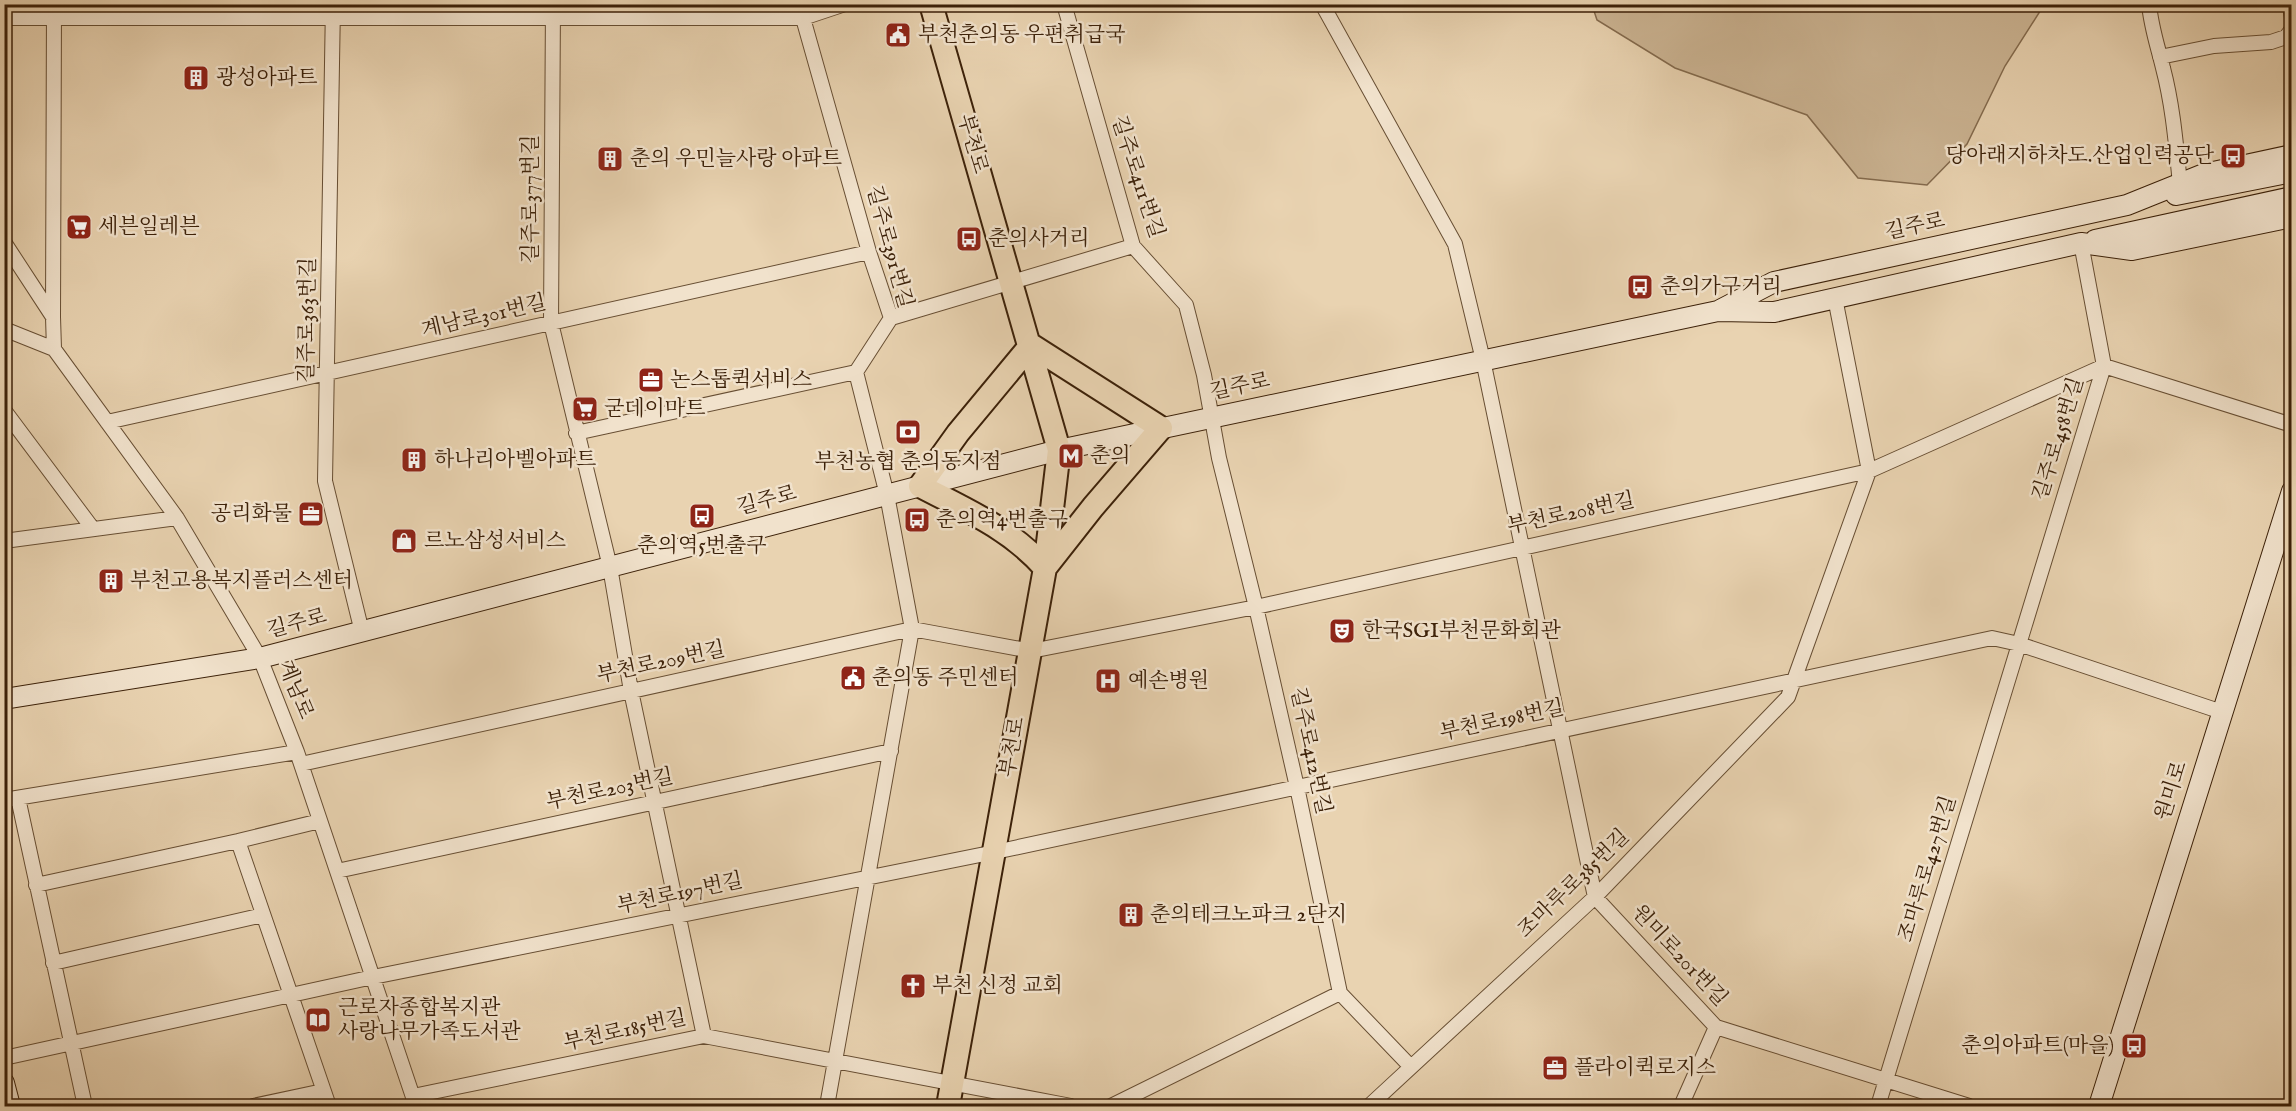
<svg xmlns="http://www.w3.org/2000/svg" width="2296" height="1111" font-family="'IM FELL English','Noto Serif KR',serif">
  <style>
    .green { fill: #ccb594; stroke: #846b4e; stroke-width: 1.5 }
    .lines { fill: none; stroke-linecap: round; stroke-linejoin: round }
    .street-casing { stroke: #674e33; stroke-width: 16 }
    .secondary-casing { stroke: #3c2109; stroke-width: 22 }
    .primary-casing { stroke: #3c2109; stroke-width: 26 }
    .street { stroke: #f1e2cc; stroke-width: 14 }
    .secondary { stroke: #f1e2cc; stroke-width: 20 }
    .primary { stroke: #e9d3b1; stroke-width: 22 }
    .labels { text-anchor: middle; dominant-baseline: central; stroke-width: 5; stroke-linejoin: round; paint-order: stroke }
    .poi-label { font-size: 21px; fill: #3c2109; stroke: #f1e2cc; text-anchor: start }
    .street-label { font-size: 21px; fill: #3c2109; stroke: #f1e2cc }
  </style>
  <rect width="100%" height="100%" fill="#e9d3b1"/>
  <filter id="stains"><feTurbulence type="fractalNoise" baseFrequency=".00333" numOctaves="4"/><feColorMatrix values="0 0 0 0 .2 0 0 0 0 .09 0 0 0 0 .02 0 0 0 .5 -.17"/></filter>
  <radialGradient id="worn" r=".72"><stop offset=".6" stop-color="#630" stop-opacity="0"/><stop offset="1" stop-color="#630" stop-opacity=".3"/></radialGradient>
  <path class="green" d="M1592,5V4L2044,5L2005,66L1967,144L1927,185L1858,178L1807,115L1675,68L1597,20Z"/>
  <g class="lines">
    <g class="street-casing">
      <path id="street" d="M333,4L325,481L362,632
        M553,4L551,323L610,567L631,691L704,1036
        M799,4L869,252L891,318
        M1064,4L1133,246L1186,305L1204,375L1219,458L1256,607L1297,787L1340,993L1411,1067
        M1322,4L1455,244L1483,360L1595,897L1716,1027L1969,1106
        M2149,4C2151,27 2158,47 2163,68C2173,106 2176,145 2180,184
        M2290,4L2292,18
        M4,18H803L845,4
        M2160,57L2214,46L2271,42L2286,37L2292,29
        M4,242L53,317L54,349
        M53,317L54,4
        M891,318L1133,246
        M4,329L54,349L177,518L260,658L297,752L416,1106
        M4,410L93,529
        M107,422L869,252
        M576,433L856,372
        M4,541L177,518
        M301,764L912,629L1031,651L1256,607L1869,471L2104,366L2292,425
        M18,798L85,1106
        M4,800L297,752
        M238,841L329,1106
        M337,871L891,751
        M36,885L238,841L320,821
        M53,963L263,915
        M4,1058L373,977L995,852L1992,638L2019,644L2222,712
        M413,1096L704,1036L1071,1106
        M253,1106L323,1091
        M827,1106L912,629L887,495L856,372L891,318
        M1111,1106L1340,993
        M1369,1106L1595,897L1788,697L1869,471L1835,298
        M1681,1106L1716,1027
        M1878,1106L2104,366L2081,243"/>
    </g>
    <g class="secondary-casing">
      <path id="secondary" d="M2176,195L2292,172
        M2095,240L2292,197
        M1720,310L1774,282L2127,205L2204,174L2292,155
        M4,699L260,658L1059,450L1718,311L1774,312L2081,243L2132,250L2292,217
        M4,1083L10,1106
        M2099,1106L2292,491"/>
    </g>
    <g class="primary-casing">
      <path id="primary" d="M931,4L1059,450L1045,568L948,1106
        M1031,345L1161,428L1093,507L1045,568
        M1031,345L958,433L920,486C965,509 1011,529 1045,568"/>
    </g>
    <use href="#street" class="street"/>
    <use href="#secondary" class="secondary"/>
    <use href="#primary" class="primary"/>
  </g>
  <defs>
    <g id="civic-square" transform="scale(1.35)"><rect x="-9" y="-9" width="18" height="18" rx="4" fill="#8f2418" stroke="#f1e2cc"/><path d="M-.6-6.5H3V-4.5H.6V-3L4-1V1h2V6H-6V1h2V-1L-.6-3ZM-1.2 2.5V6h2.4V2.5Z" fill="#fff"/></g>
    <g id="building-square" transform="scale(1.35)"><rect x="-9" y="-9" width="18" height="18" rx="4" fill="#8f2418" stroke="#f1e2cc"/><path d="M-4-6H4V6H1V3H-1V6H-4ZM-2.5-4.3h1.7v1.8h-1.7ZM.8-4.3h1.7v1.8H.8ZM-2.5-1h1.7V.8h-1.7ZM.8-1h1.7V.8H.8Z" fill="#fff"/></g>
    <g id="bus-square" transform="scale(1.35)"><rect x="-9" y="-9" width="18" height="18" rx="4" fill="#8f2418" stroke="#f1e2cc"/><path d="M-5-6H5V4H4V6H2V4H-2V6H-4V4H-5ZM-3.5-4V0h7V-4ZM-3.5 1.2v1.5H-2V1.2ZM2 1.2v1.5H3.5V1.2Z" fill="#fff"/></g>
    <g id="supermarket-square" transform="scale(1.35)"><rect x="-9" y="-9" width="18" height="18" rx="4" fill="#8f2418" stroke="#f1e2cc"/><path d="M-6-5.5h2.5l.6 2H6L4.5 2H-2.5L-4.4-4H-6ZM-1.5 3.2a1.3 1.3 0 1 0 .1 0ZM3 3.2a1.3 1.3 0 1 0 .1 0Z" fill="#fff"/></g>
    <g id="office-square" transform="scale(1.35)"><rect x="-9" y="-9" width="18" height="18" rx="4" fill="#8f2418" stroke="#f1e2cc"/><path d="M-6-3h4V-5.5h4V-3h4V5H-6ZM-1-4.5V-3h2v-1.5ZM-6 0V1H6V0Z" fill="#fff"/></g>
    <g id="bank-square" transform="scale(1.35)"><rect x="-9" y="-9" width="18" height="18" rx="4" fill="#8f2418" stroke="#f1e2cc"/><path d="M-6-4H6V4H-6ZM0-2.3a2.3 2.3 0 1 0 0 4.6a2.3 2.3 0 1 0 0-4.6Z" fill="#fff"/></g>
    <g id="metro-square" transform="scale(1.35)"><rect x="-9" y="-9" width="18" height="18" rx="4" fill="#8f2418" stroke="#f1e2cc"/><path d="M-5.5 5V-5H-3L0 0L3-5H5.5V5H3V-.5L0 4L-3-.5V5Z" fill="#fff"/></g>
    <g id="shop-square" transform="scale(1.35)"><rect x="-9" y="-9" width="18" height="18" rx="4" fill="#8f2418" stroke="#f1e2cc"/><path d="M-5-2.5h2.3a2.7 3.5 0 0 1 5.4 0H5L5.5 6h-11ZM-1.5-2.5h3a1.5 2.3 0 0 0-3 0Z" fill="#fff"/></g>
    <g id="theatre-square" transform="scale(1.35)"><rect x="-9" y="-9" width="18" height="18" rx="4" fill="#8f2418" stroke="#f1e2cc"/><path d="M-5-5.5Q0-4 5-5.5V0Q5 5 0 6Q-5 5-5 0ZM-3.3-2.5H-1v1.5H-3.3ZM1-2.5H3.3v1.5H1ZM-2.8 1Q0 5.5 2.8 1Z" fill="#fff"/></g>
    <g id="hospital-square" transform="scale(1.35)"><rect x="-9" y="-9" width="18" height="18" rx="4" fill="#8f2418" stroke="#f1e2cc"/><path d="M-5-5h3v3.5h4V-5h3V5h-3V1.5h-4V5h-3Z" fill="#fff"/></g>
    <g id="church-square" transform="scale(1.35)"><rect x="-9" y="-9" width="18" height="18" rx="4" fill="#8f2418" stroke="#f1e2cc"/><path d="M-1.2-6h2.4v3.5h3.3v2.4h-3.3V6h-2.4V-.1h-3.3v-2.4h3.3Z" fill="#fff"/></g>
    <g id="library-square" transform="scale(1.35)"><rect x="-9" y="-9" width="18" height="18" rx="4" fill="#8f2418" stroke="#f1e2cc"/><path d="M-6-4Q-3-5.5-.7-3.5V5Q-3 3-6 4ZM6-4Q3-5.5 .7-3.5V5Q3 3 6 4Z" fill="#fff"/></g>
  </defs>
  <g fill-rule="evenodd">
    <use href="#civic-square" x="898" y="35"/>
    <use href="#building-square" x="196" y="78"/>
    <use href="#bus-square" x="2233" y="156"/>
    <use href="#building-square" x="610" y="159"/>
    <use href="#supermarket-square" x="79" y="227"/>
    <use href="#bus-square" x="969" y="239"/>
    <use href="#bus-square" x="1640" y="287"/>
    <use href="#office-square" x="651" y="380"/>
    <use href="#supermarket-square" x="585" y="409"/>
    <use href="#bank-square" x="908" y="432"/>
    <use href="#metro-square" x="1071" y="456"/>
    <use href="#building-square" x="414" y="460"/>
    <use href="#office-square" x="311" y="514"/>
    <use href="#bus-square" x="702" y="516"/>
    <use href="#bus-square" x="917" y="520"/>
    <use href="#shop-square" x="404" y="541"/>
    <use href="#building-square" x="111" y="581"/>
    <use href="#theatre-square" x="1342" y="631"/>
    <use href="#civic-square" x="853" y="678"/>
    <use href="#hospital-square" x="1108" y="681"/>
    <use href="#building-square" x="1131" y="915"/>
    <use href="#church-square" x="913" y="986"/>
    <use href="#library-square" x="318" y="1020"/>
    <use href="#bus-square" x="2134" y="1046"/>
    <use href="#office-square" x="1555" y="1068"/>
  </g>
  <g class="labels">
    <g class="poi-label">
      <text x="918" y="35">부천춘의동 우편취급국</text>
      <text x="216" y="78">광성아파트</text>
      <text x="2214" y="156" text-anchor="end">당아래지하차도.산업인력공단</text>
      <text x="630" y="159">춘의 우민늘사랑 아파트</text>
      <text x="98" y="227">세븐일레븐</text>
      <text x="988" y="239">춘의사거리</text>
      <text x="1660" y="287">춘의가구거리</text>
      <text x="670" y="380">논스톱퀵서비스</text>
      <text x="604" y="409">굳데이마트</text>
      <text x="1090" y="456">춘의</text>
      <text x="434" y="460">하나리아벨아파트</text>
      <text x="908" y="462" text-anchor="middle">부천농협 춘의동지점</text>
      <text x="292" y="514" text-anchor="end">공리화물</text>
      <text x="936" y="520">춘의역4번출구</text>
      <text x="424" y="541">르노삼성서비스</text>
      <text x="702" y="546" text-anchor="middle">춘의역5번출구</text>
      <text x="130" y="581">부천고용복지플러스센터</text>
      <text x="1362" y="631">한국SGI부천문화회관</text>
      <text x="872" y="678">춘의동 주민센터</text>
      <text x="1128" y="681">예손병원</text>
      <text x="1150" y="915">춘의테크노파크 2단지</text>
      <text x="932" y="986">부천 신정 교회</text>
      <text x="338" y="1008">근로자종합복지관<tspan x="338" dy="24">사랑나무가족도서관</tspan></text>
      <text x="2114" y="1046" text-anchor="end">춘의아파트(마을)</text>
      <text x="1574" y="1068">플라이퀵로지스</text>
    </g>
    <g class="street-label">
      <text transform="translate(972 144) rotate(74)">부천로</text>
      <text transform="translate(1137 177) rotate(72)">길주로411번길</text>
      <text transform="translate(531 199) rotate(-90)">길주로377번길</text>
      <text transform="translate(1915 227) rotate(-12)">길주로</text>
      <text transform="translate(889 247) rotate(75)">길주로391번길</text>
      <text transform="translate(484 317) rotate(-13)">계남로301번길</text>
      <text transform="translate(308 320) rotate(-89)">길주로363번길</text>
      <text transform="translate(1240 387) rotate(-12)">길주로</text>
      <text transform="translate(2059 439) rotate(-73)">길주로458번길</text>
      <text transform="translate(767 501) rotate(-15)">길주로</text>
      <text transform="translate(1571 514) rotate(-12)">부천로208번길</text>
      <text transform="translate(297 624) rotate(-15)">길주로</text>
      <text transform="translate(661 663) rotate(-12)">부천로209번길</text>
      <text transform="translate(295 690) rotate(68)">계남로</text>
      <text transform="translate(1502 721) rotate(-12)">부천로198번길</text>
      <text transform="translate(1013 747) rotate(-80)">부천로</text>
      <text transform="translate(1310 751) rotate(78)">길주로412번길</text>
      <text transform="translate(610 790) rotate(-12)">부천로203번길</text>
      <text transform="translate(2172 791) rotate(-72)">원미로</text>
      <text transform="translate(1928 869) rotate(-73)">조마루로427번길</text>
      <text transform="translate(1574 884) rotate(-44)">조마루로385번길</text>
      <text transform="translate(680 894) rotate(-12)">부천로197번길</text>
      <text transform="translate(1679 956) rotate(47)">원미로201번길</text>
      <text transform="translate(625 1031) rotate(-12)">부천로185번길</text>
    </g>
  </g>
  <rect width="2296" height="1111" fill="none" stroke="#e9d3b1" stroke-width="24"/>
  <rect x="6" y="6" width="2284" height="1099" fill="none" stroke="#3c2109" stroke-width="3"/>
  <rect x="12" y="12" width="2272" height="1087" fill="none" stroke="#3c2109" stroke-width="1.5"/>
  <rect width="100%" height="100%" filter="url(#stains)"/>
  <rect width="100%" height="100%" fill="url(#worn)"/>
</svg>
